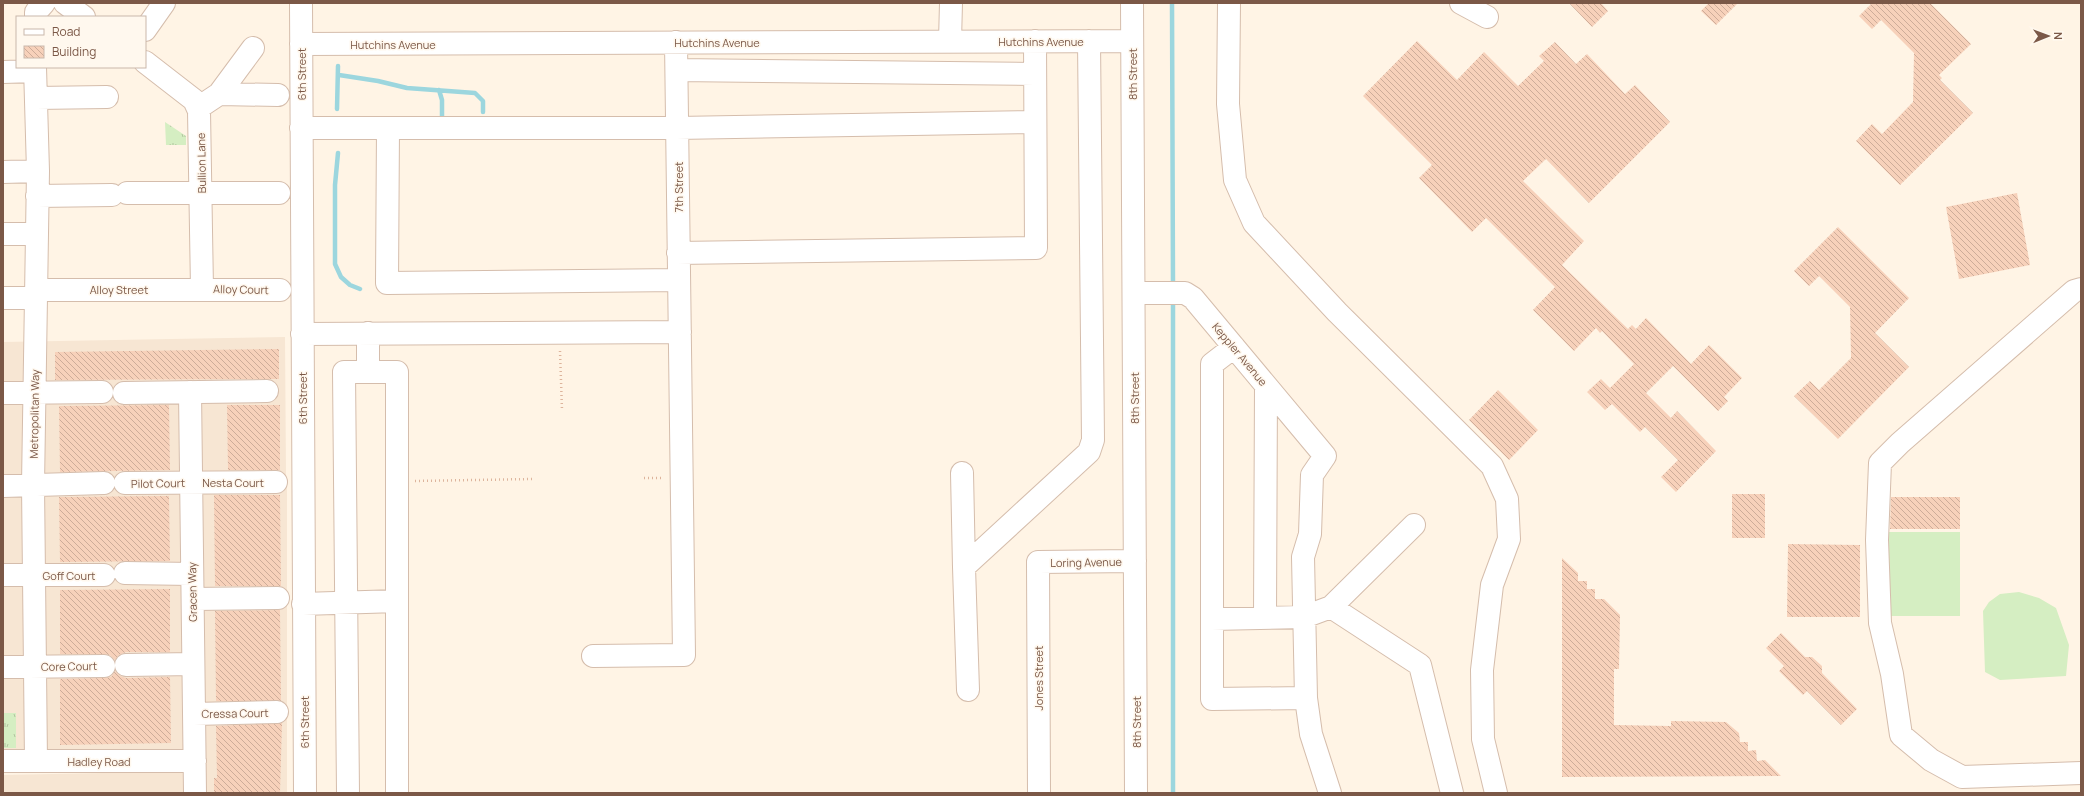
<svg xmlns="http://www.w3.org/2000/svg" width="2084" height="796" font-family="Manrope,sans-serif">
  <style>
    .residential { fill: #f7e6d3 }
    .grass { fill: url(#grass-tufts) }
    .pitch { fill: #d5eec2 }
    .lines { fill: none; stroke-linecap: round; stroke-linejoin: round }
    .stream { stroke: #9cd6de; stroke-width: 4.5 }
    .building { fill: url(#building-back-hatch) }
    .minor-casing { stroke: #d5bdac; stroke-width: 24 }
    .path { stroke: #ddb49c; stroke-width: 2.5; stroke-dasharray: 1 3; stroke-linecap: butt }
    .minor { stroke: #fff; stroke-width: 22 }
    .labels { text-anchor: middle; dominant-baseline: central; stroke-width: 3; stroke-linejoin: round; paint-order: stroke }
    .street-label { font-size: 11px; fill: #7b5847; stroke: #fff8ee }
  </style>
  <defs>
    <pattern id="grass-tufts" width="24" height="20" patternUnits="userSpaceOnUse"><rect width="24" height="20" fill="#d5eec2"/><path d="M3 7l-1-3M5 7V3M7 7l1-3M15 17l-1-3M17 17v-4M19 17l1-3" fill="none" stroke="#b2c49f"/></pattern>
    <pattern id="building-back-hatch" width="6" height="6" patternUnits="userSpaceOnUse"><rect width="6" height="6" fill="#f7d1ba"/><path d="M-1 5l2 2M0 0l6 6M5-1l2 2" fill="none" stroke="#cdac99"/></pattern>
  </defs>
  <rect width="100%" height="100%" fill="#fff4e5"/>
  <path class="residential" d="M285,337L286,475H187V750L3,751V342Z
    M197,481L287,482V793H3V775L202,771Z"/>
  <path class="grass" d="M165,122L186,136V145H166Z
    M3,713H16V748H3Z"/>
  <path class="pitch" d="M1884,532H1960V616H1884Z
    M2019,592L2039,598L2056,608L2069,645L2066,676L2000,680L1985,672L1983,611L1989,602L2000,594Z"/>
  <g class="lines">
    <path class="stream" d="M1172,3L1173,287
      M339,75L378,81L407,88L475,93L483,101V112
      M439,90L442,100V116
      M337,109L338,66
      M338,153L335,185V264L341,277L350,285L360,289
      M1173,299V793"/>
  </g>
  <path class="building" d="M1569,3H1601L1608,11L1592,27Z
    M1709,3H1738L1716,25L1701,11Z
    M1872,3H1930L1971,44L1939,75L1942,78L1940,80L1973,113L1900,185L1856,141L1872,124L1882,134L1913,102L1914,53L1881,20L1872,29L1859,16Z
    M1417,41L1457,80L1484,52L1518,86L1544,61L1539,56L1555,42L1576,64L1587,54L1625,94L1635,85L1670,122L1589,203L1546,159L1523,181L1584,241L1562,265L1628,329L1632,325L1636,329L1646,318L1691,364L1709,345L1742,378L1724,397L1728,401L1718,411L1673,366L1646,393L1671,418L1677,411L1716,451L1676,492L1661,477L1678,460L1645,427L1640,432L1612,404L1605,410L1587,392L1601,379L1610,388L1634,364L1602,331L1600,333L1596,328L1574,351L1533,310L1555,287L1486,218L1472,232L1419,178L1432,165L1363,96Z
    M2017,193L2030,265L1959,279L1946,207Z
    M1838,227L1909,298L1875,333L1909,367L1838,439L1794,396L1810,381L1819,390L1851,358L1850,307L1819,276L1809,286L1794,271Z
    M279,349V379L55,380V352Z
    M1498,390L1538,430L1509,460L1469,420Z
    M169,405L170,470L60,472L59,406Z
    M227,405H280V470H228Z
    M1732,494H1765V538H1732Z
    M214,495H280L281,586H215Z
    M169,496L170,561L60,562L59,497Z
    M1891,497H1960V529H1890Z
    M1788,544L1860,545V617H1787Z
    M1562,558L1578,573V581H1587V589H1595V599H1604L1620,615L1619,669H1614V725L1671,726V721L1726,722L1739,733L1740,742H1748V751L1756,750L1757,761L1765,760L1781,776L1562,777Z
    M170,589V652H126L119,655L115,660L110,655L104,654H60V590Z
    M280,610L281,701H216L215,611Z
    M1781,633L1805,657H1812L1822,666V673L1857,709L1841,725L1807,691L1803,695L1779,671L1784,666L1766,648Z
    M115,671L120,676L126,678L170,677L171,743L60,745V679L104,678L111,677Z
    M282,723L280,793H214V778H217L216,726Z"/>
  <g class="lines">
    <g class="minor-casing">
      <path id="minor" d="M65,3L84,17
        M301,3L305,793
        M1132,3L1136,793
        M1229,3L1228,104L1235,180L1254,223L1337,312L1492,466L1507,499L1509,539L1492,585L1482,670L1483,739L1496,793
        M1461,3L1487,17
        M36,17V12L44,3
        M145,30L164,3
        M950,41L951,3
        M301,44L1132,41
        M145,62L194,100L199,111L202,289
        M35,67L38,171L33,485L36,761
        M677,70L1035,74
        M3,72L35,71
        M219,94L278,95
        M36,98L107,97
        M198,108L219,94L253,48
        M301,128H677L1035,122
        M388,128L387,283L679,280
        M3,172L38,171
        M127,193H279
        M37,196L112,195
        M3,234H36
        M678,253L1036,248L1035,41
        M2081,289L2074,291L1900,443L1880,463L1877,540L1880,623L1892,674L1901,735L1931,760L1962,777L2081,773
        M36,290H280
        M1134,293H1185L1193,298L1325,456L1312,475L1310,534L1303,557L1306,698L1311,734L1330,793
        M3,298H36
        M368,333V372
        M302,334L680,332
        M1234,347L1212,364V699L1306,698
        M190,392L195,793
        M3,393L102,392
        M124,393L267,391
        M962,473L964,567
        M125,483L276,482
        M3,486L104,483
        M125,573L192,574
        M3,575H104
        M193,599L278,598
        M303,604L397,601
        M1331,607L1420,665L1452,793
        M1265,618L1266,386
        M1212,619L1304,617L1331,607L1414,525
        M593,656L684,655L676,42
        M126,665L193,664
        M3,667L104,666
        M968,690L964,567L1089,452L1093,440L1089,41
        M194,714L277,712
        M3,761H195
        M348,793L344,372H397V793
        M1039,793L1038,562L1135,561"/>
    </g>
    <path class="path" d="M560,351L562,410
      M644,478H663
      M415,481L533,479"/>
    <use href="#minor" class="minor"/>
  </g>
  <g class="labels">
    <g class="street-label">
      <text x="1041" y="41">Hutchins Avenue</text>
      <text x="717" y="42">Hutchins Avenue</text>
      <text x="393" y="44">Hutchins Avenue</text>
      <text transform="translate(301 74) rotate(-90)">6th Street</text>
      <text transform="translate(1132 74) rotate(-90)">8th Street</text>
      <text transform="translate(201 163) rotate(-91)">Bullion Lane</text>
      <text transform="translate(678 187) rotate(-90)">7th Street</text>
      <text x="119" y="289">Alloy Street</text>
      <text transform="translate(241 289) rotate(1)">Alloy Court</text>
      <text transform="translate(1240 354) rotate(50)">Keppler Avenue</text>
      <text transform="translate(302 398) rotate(-90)">6th Street</text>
      <text transform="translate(1134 398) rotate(-90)">8th Street</text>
      <text transform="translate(34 414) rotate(-89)">Metropolitan Way</text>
      <text x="233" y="482">Nesta Court</text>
      <text transform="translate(158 483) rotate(-1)">Pilot Court</text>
      <text transform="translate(1086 562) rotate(-1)">Loring Avenue</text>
      <text x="69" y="575">Goff Court</text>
      <text transform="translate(192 592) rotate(-91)">Gracen Way</text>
      <text transform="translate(69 666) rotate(-1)">Core Court</text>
      <text transform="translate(1038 678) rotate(-90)">Jones Street</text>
      <text transform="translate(235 713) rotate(-1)">Cressa Court</text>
      <text transform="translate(304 722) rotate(-90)">6th Street</text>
      <text transform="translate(1136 722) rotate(-90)">8th Street</text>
      <text x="99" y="761">Hadley Road</text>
    </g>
  </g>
  <rect width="2084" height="796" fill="none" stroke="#7b5847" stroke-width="8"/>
  <rect x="16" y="16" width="130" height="52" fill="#fff8ee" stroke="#cab8ab"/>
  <rect x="24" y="29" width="20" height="6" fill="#ffffff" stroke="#cab8ab"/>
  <text x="52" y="36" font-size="12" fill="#7b5847">Road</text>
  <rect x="24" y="46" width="20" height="12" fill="url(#building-back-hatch)" stroke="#cab8ab"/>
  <text x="52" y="56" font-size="12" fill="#7b5847">Building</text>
  <g transform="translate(2048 36) rotate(89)" stroke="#fff8ee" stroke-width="3" paint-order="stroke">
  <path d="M0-3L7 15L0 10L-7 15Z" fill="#7b5847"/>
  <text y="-6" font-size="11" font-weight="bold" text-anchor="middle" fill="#7b5847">N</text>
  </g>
</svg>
